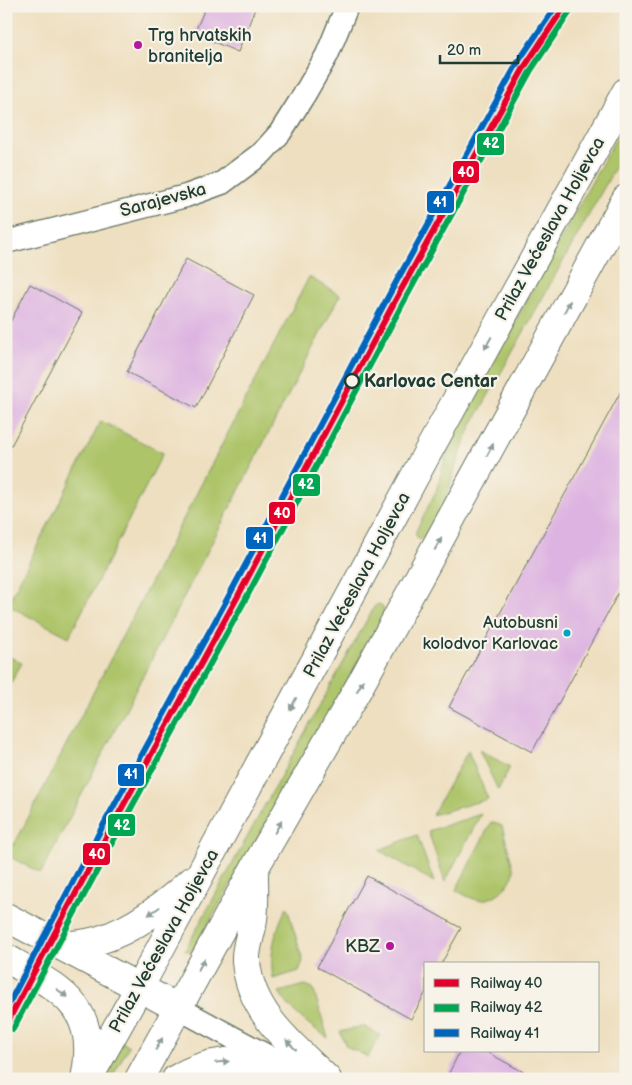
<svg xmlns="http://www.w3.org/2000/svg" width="632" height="1085" font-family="'Balsamiq Sans',sans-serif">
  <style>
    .green { fill: #adc469; stroke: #66804e }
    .building { fill: #ddb3e1 }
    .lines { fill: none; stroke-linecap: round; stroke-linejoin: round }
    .minor-casing { stroke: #677665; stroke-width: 25 }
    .primary-casing { stroke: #677665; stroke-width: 30 }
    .trunk-casing { stroke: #677665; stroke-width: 30 }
    .minor { stroke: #fff; stroke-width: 22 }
    .primary { stroke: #fff; stroke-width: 28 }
    .trunk { stroke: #fff; stroke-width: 28 }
    .rail-1-casing { stroke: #f7f3e8; stroke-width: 10 }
    .rail-2-casing { stroke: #f7f3e8; stroke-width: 10 }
    .rail-3-casing { stroke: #f7f3e8; stroke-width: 10 }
    .rail-1 { stroke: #e4002b; stroke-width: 6 }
    .rail-2 { stroke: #00a651; stroke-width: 6 }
    .rail-3 { stroke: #0065bd; stroke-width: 6 }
    .oneway { fill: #8f9e9a }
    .poi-dot { fill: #b5179e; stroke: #f7f3e8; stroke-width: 2 }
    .stop-dot { fill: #f7f3e8; stroke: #1f3d34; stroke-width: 2.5 }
    .bus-dot { fill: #02a4c6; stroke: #f7f3e8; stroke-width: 2 }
    .labels { text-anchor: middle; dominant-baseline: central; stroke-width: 4.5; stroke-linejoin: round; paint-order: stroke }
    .bus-label { font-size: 17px; fill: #1f3d34; stroke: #f7f3e8; text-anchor: end }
    .poi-label { font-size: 18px; fill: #1f3d34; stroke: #f7f3e8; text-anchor: start }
    .street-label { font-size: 18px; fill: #1f3d34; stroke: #f7f3e8 }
    .stop-label { font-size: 18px; font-weight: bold; fill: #1f3d34; stroke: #f7f3e8; text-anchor: start }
    .line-badge { stroke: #f7f3e8; stroke-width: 2 }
    .badge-label { font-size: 14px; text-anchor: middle; font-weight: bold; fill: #fff }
  </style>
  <rect width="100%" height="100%" fill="#f7f3e8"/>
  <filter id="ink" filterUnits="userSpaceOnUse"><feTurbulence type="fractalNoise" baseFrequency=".02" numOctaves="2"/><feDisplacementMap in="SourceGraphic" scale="10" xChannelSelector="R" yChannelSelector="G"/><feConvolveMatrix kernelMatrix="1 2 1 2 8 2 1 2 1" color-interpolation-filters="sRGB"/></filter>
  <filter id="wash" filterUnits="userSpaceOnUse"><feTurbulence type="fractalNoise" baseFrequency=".0096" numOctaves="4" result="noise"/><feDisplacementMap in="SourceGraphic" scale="20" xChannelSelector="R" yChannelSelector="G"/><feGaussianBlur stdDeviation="1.12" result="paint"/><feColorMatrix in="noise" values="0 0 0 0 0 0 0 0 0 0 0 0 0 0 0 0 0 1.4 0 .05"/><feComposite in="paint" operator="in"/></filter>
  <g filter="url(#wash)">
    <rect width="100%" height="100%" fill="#eedfc0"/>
    <path class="green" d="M626,120V148L473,423C469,432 464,442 461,452C451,476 443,525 420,539L416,536V531L436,491L451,438Z
      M309,277L340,295L41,873L6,855V841L14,845Z
      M101,421L163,453L69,637L7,605Z
      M378,604L381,605C384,609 385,612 384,617L192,952L185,950L374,607Z
      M6,655L22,663L6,691Z
      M479,750L510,767L498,790Z
      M468,751L488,799L432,815Z
      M481,814L445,882L428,831Z
      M491,822L502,826L514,871C512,885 494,901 479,900C471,899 463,894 456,890Z
      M417,835L434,882L379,850Z
      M287,907L303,961L299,971L273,979C269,953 275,930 287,907Z
      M305,985L313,988L328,1038C309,1025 291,1012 279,992Z
      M363,1026L380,1035L368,1057L346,1046L340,1032Z
      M121,1042L129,1046L111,1079H101Z"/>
    <g id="blocks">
      <path class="building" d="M206,6H256L238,52L194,34Z
        M186,259L254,295L196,408L127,372Z
        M30,284L82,313L6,455V330Z
        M626,382V579L532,752L449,707Z
        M367,876L461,928L441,964H426V992L411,1019L317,967Z
        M460,1051H485L536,1079H446Z"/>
    </g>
  </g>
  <g filter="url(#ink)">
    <use href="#blocks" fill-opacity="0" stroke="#677665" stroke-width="1"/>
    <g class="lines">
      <g class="minor-casing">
        <path id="minor" d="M6,242L186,196L222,183L262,153L280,133L304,95L327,55L347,6
          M178,1008L310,1079"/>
      </g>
      <g class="primary-casing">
        <path id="primary" d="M254,873C254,888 255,905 253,919C252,933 245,947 246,961C250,1013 292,1045 327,1079
          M6,917L178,1008L254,869L359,687L626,199
          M60,946C69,945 78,945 87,943C126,936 163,907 191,881
          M6,958C61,990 100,1006 85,1079
          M139,988L424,459L626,92"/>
      </g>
      <g class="trunk-casing">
        <path id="trunk" d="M88,1079L139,988
          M139,1079L178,1008
          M176,1079C208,1059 243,1059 279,1063"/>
      </g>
      <use href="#minor" class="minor"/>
      <use href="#primary" class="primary"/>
      <use href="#trunk" class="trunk"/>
      <g class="rail-1-casing">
        <path id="rail-1" d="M6,1025L94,859L238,596L396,299L525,66L565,6"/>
      </g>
      <g class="rail-2-casing">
        <path id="rail-2" d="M13,1029L101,863L245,600L403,303L531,70L571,10"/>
      </g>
      <g class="rail-3-casing">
        <path id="rail-3" d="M6,1009L87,855L231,592L389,295L518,62L556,6"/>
      </g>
      <use href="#rail-1" class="rail-1"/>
      <use href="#rail-2" class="rail-2"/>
      <use href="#rail-3" class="rail-3"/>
    </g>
    <defs><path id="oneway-solid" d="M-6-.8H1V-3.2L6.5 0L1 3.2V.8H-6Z" transform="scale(1.25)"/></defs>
    <g class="oneway">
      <use href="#oneway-solid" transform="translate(567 307) rotate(-62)"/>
      <use href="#oneway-solid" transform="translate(488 343) rotate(119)"/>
      <use href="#oneway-solid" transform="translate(490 450) rotate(-62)"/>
      <use href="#oneway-solid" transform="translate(438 544) rotate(-61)"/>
      <use href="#oneway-solid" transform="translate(360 686) rotate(-61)"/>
      <use href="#oneway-solid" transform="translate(293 704) rotate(118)"/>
      <use href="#oneway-solid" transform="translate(278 827) rotate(-60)"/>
      <use href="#oneway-solid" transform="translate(154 911) rotate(145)"/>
      <use href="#oneway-solid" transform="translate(201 965) rotate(-61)"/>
      <use href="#oneway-solid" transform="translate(62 993) rotate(37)"/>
      <use href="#oneway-solid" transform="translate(159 1044) rotate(-61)"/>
      <use href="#oneway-solid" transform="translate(291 1045) rotate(-136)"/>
      <use href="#oneway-solid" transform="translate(222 1062) rotate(-6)"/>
    </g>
  </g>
  <g class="poi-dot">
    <circle cx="138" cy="45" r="5"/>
    <circle cx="390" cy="946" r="5"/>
  </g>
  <circle class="stop-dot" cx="352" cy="381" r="7"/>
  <circle class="bus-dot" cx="567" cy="633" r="4.5"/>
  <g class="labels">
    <g class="bus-label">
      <text x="558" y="623">Autobusni<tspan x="558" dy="21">kolodvor Karlovac</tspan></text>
    </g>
    <g class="poi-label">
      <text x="148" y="35">Trg hrvatskih<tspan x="148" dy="21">branitelja</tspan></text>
      <text x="380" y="946" text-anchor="end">KBZ</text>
    </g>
    <g class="street-label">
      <text transform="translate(163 200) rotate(-15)">Sarajevska</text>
      <text transform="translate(550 229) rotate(-61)">Prilaz Većeslava Holjevca</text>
      <text transform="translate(357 585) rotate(-62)">Prilaz Većeslava Holjevca</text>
      <text transform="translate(164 941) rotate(-61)">Prilaz Većeslava Holjevca</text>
    </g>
    <g class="stop-label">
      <text x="364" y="381">Karlovac Centar</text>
    </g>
  </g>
  <g class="line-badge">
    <rect x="476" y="132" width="29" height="24" rx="5" fill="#00a651"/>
    <rect x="452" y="160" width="28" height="24" rx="5" fill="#e4002b"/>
    <rect x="426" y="190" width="29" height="24" rx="5" fill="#0065bd"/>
    <rect x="292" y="473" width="29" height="24" rx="5" fill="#00a651"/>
    <rect x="268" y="501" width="28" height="24" rx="5" fill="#e4002b"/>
    <rect x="245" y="526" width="29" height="24" rx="5" fill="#0065bd"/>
    <rect x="117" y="763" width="28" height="24" rx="5" fill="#0065bd"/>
    <rect x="107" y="813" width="29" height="24" rx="5" fill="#00a651"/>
    <rect x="82" y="842" width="29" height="24" rx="5" fill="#e4002b"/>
  </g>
  <g class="badge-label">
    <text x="491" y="148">42</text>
    <text x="466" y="177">40</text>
    <text x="440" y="207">41</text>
    <text x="306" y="489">42</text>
    <text x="282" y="518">40</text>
    <text x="260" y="543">41</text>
    <text x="131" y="779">41</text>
    <text x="122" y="830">42</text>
    <text x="97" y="859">40</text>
  </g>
  <rect width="632" height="1085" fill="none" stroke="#f7f3e8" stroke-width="25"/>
  <rect x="424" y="962" width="175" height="90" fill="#f7f3e8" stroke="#a1aaa0"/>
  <rect x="434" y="979" width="25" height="8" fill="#e4002b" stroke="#a1aaa0"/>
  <text x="470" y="988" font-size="15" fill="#1f3d34">Railway 40</text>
  <rect x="434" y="1004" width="25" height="8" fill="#00a651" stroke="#a1aaa0"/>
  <text x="470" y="1012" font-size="15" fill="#1f3d34">Railway 42</text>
  <rect x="434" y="1029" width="25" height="8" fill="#0065bd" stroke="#a1aaa0"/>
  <text x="470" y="1038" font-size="15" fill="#1f3d34">Railway 41</text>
  <path d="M440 55v8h78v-8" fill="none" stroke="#1f3d34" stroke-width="2.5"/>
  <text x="447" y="55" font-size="15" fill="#1f3d34" stroke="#f7f3e8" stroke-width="4" paint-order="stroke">20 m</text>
</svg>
